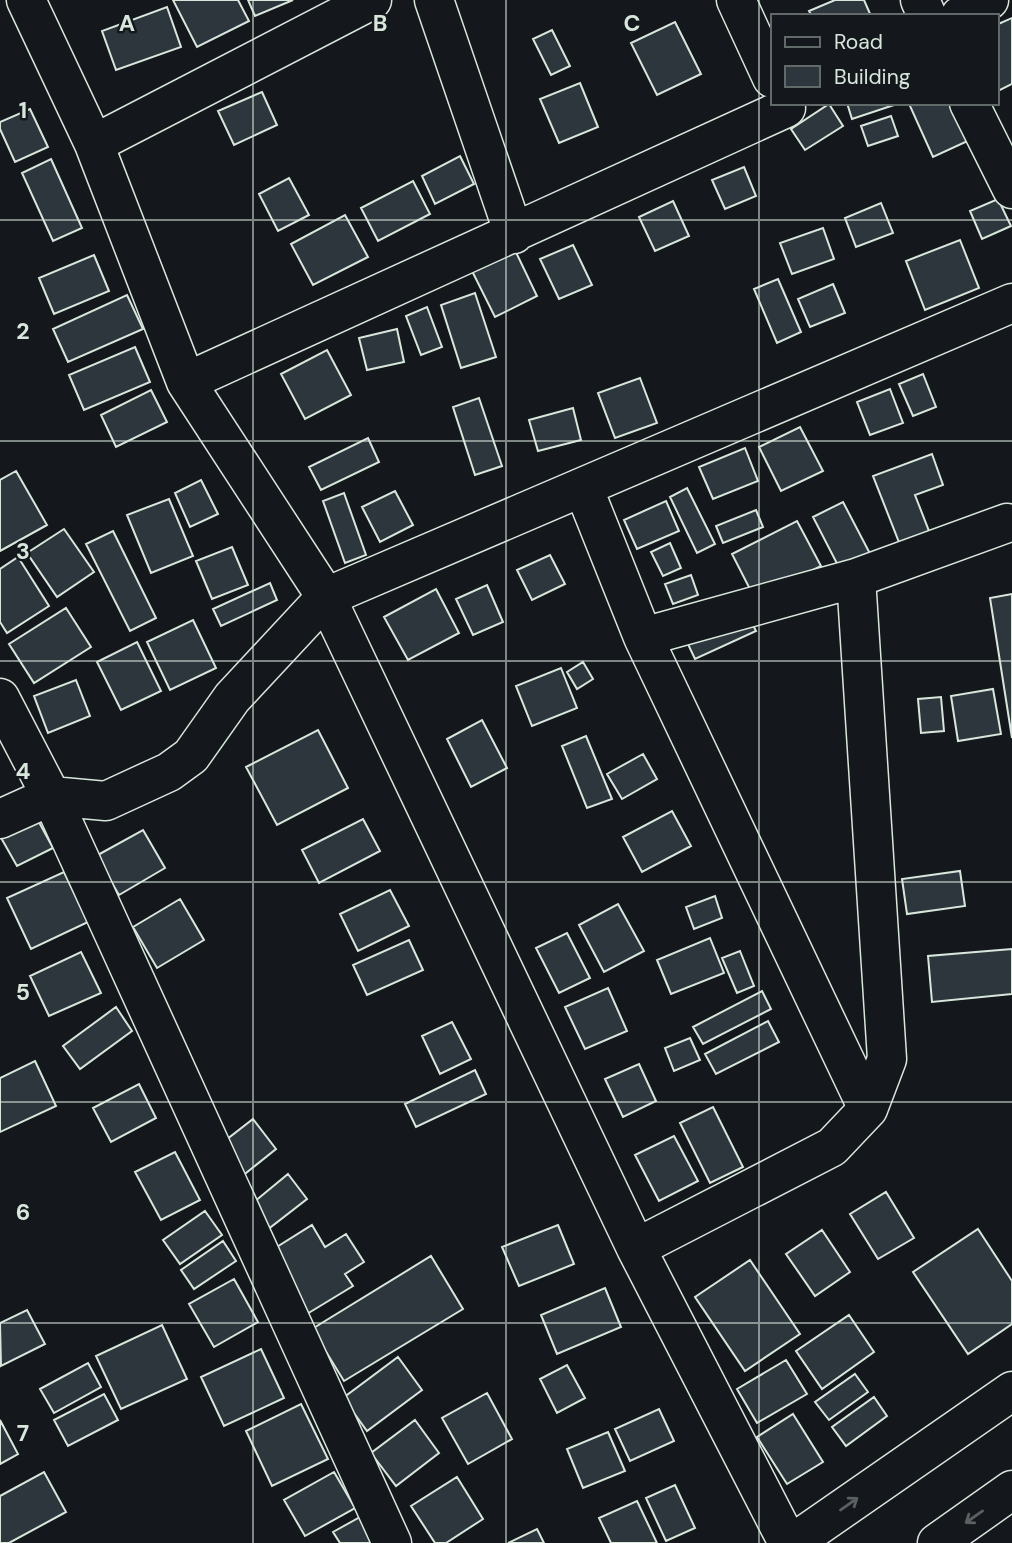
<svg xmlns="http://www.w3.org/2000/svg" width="1012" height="1543" font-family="'DM Sans',sans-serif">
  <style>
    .building { fill: #2c363c; stroke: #d8e6dc; stroke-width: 2 }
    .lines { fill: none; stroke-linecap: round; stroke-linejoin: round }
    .minor-casing { stroke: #d8e6dc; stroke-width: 41 }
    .major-casing { stroke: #d8e6dc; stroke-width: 41 }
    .minor { stroke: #14181c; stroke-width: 38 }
    .major { stroke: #14181c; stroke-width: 38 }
    .oneway { stroke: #59605f }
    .grid { fill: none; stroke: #d8e6dc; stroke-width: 2; stroke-opacity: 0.55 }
    .grid-label { font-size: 23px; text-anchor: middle; font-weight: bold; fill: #d8e6dc; stroke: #14181c; stroke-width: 5; stroke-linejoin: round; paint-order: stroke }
  </style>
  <rect width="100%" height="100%" fill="#14181c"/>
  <path class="building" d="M173,0H238L249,21L197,47Z
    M248,0H293L255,16Z
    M835,0H864L871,16H812L809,11Z
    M167,7L181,47L116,70L102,31Z
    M1012,18V84L998,91L996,25Z
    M675,22L701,74L657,95L631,43Z
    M552,30L570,66L551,75L533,39Z
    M580,83L598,127L559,143L540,99Z
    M262,92L277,125L234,145L218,111Z
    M847,103H900L852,119Z
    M915,103H956L972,139L933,157L910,106Z
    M829,104L843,126L805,150L791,129Z
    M30,109L48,147L15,162L0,129V122Z
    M891,116L898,136L868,146L861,126Z
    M460,156L474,184L435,204L422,176Z
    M51,159L82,228L53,241L22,173Z
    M744,167L756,196L725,209L712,180Z
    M289,178L309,215L278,231L259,194Z
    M413,181L430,214L378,241L361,208Z
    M998,199L1011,226L982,239L970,211Z
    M673,201L689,236L655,251L639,217Z
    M881,203L893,233L856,247L845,218Z
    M345,215L368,257L313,285L291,244Z
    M823,228L834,259L792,274L780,243Z
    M960,240L979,288L925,310L906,261Z
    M573,245L592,285L559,299L540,259Z
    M513,246L537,296L495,317L470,267Z
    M94,255L109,291L54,314L39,278Z
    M778,279L801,332L777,343L754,289Z
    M833,284L845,313L810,327L798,299Z
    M475,293L496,357L461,368L441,305Z
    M127,295L143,329L68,362L53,329Z
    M427,307L442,347L421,355L406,316Z
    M397,329L404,362L367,370L359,338Z
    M135,347L150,382L84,410L69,375Z
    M327,350L351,395L305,419L281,374Z
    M923,374L936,407L913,416L899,384Z
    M640,378L657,423L615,438L598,393Z
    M890,389L903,423L870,435L857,402Z
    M151,390L167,422L116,447L101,415Z
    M479,398L502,466L475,475L453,407Z
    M573,408L581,440L538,451L529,420Z
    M800,427L823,471L781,491L759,447Z
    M368,438L379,462L321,490L309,467Z
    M745,448L758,481L713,499L699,467Z
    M932,454L943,485L915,495L934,544L904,555L873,476Z
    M16,471L47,525L0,551V480Z
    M201,480L218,514L190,527L175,493Z
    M687,488L715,544L697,553L670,497Z
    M395,491L413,525L380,542L362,507Z
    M344,493L366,555L345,563L323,501Z
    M169,499L193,556L151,573L127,515Z
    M666,501L679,531L637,549L624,520Z
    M843,502L877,567L847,583L813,517Z
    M756,510L763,527L723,543L716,526Z
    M797,521L821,566L755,599L732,554Z
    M64,529L94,572L57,597L27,553Z
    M113,531L156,618L130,631L86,544Z
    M670,543L681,568L663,576L651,552Z
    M232,547L248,585L212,599L196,561Z
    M550,555L565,584L532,600L517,570Z
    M18,557L49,606L7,633L0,622V569Z
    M691,575L698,595L673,604L665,584Z
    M270,583L277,600L221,626L213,609Z
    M487,585L503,622L473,635L456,599Z
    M436,589L459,633L408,660L384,617Z
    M1012,594V738L990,598Z
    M738,595L756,631L695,659L678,623Z
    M66,608L91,647L34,683L9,644Z
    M193,620L216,668L170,690L147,642Z
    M137,642L161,691L121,710L97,662Z
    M583,662L593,679L577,689L567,672Z
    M561,668L577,708L532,726L516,686Z
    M76,680L90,716L48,733L34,696Z
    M993,689L1001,734L958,741L951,696Z
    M941,697L944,731L921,733L918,699Z
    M482,720L507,768L471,787L447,739Z
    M318,730L348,788L277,825L246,767Z
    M586,736L612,799L587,808L562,746Z
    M643,754L657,779L622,799L607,774Z
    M672,811L691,846L642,872L623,837Z
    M34,813L53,848L17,866L0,836Z
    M363,819L380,851L319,883L302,850Z
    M143,830L165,868L119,895L96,856Z
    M960,871L965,906L907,914L902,879Z
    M64,872L88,922L31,949L7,898Z
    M390,890L409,926L358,951L340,914Z
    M715,896L722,918L694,929L686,907Z
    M180,899L204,940L157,968L133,927Z
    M618,904L644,951L604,972L579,925Z
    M567,933L590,978L559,993L536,948Z
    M710,938L724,973L671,994L657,960Z
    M409,940L423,970L367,995L353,965Z
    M1012,949V994L932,1002L928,956Z
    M740,951L754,986L737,993L722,958Z
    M81,952L101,993L49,1016L30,976Z
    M608,988L627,1031L585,1049L565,1007Z
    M762,991L771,1009L703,1044L693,1027Z
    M116,1007L132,1031L80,1069L63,1046Z
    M768,1021L779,1042L716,1074L705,1054Z
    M452,1022L471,1059L440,1074L422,1036Z
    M690,1038L700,1060L674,1071L665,1048Z
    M35,1061L56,1106L0,1132V1078Z
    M639,1064L656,1101L623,1117L605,1079Z
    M475,1070L486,1094L416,1127L405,1104Z
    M139,1084L156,1118L111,1142L93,1108Z
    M713,1107L743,1167L710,1183L680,1123Z
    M253,1119L276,1149L241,1177L217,1147Z
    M674,1136L698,1181L659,1201L635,1155Z
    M175,1152L200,1200L161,1220L135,1172Z
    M288,1174L307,1199L267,1230L248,1207Z
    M886,1192L914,1238L878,1259L850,1214Z
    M205,1211L222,1235L180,1264L163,1240Z
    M312,1225L325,1247L346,1234L364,1262L345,1274L353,1286L302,1317L264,1255Z
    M558,1225L574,1264L519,1286L502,1247Z
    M978,1229L1012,1281V1324L968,1354L913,1272Z
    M822,1230L850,1272L815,1296L786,1254Z
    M223,1241L236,1261L194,1289L181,1270Z
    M431,1256L463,1309L344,1381L312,1329Z
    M750,1260L800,1334L745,1371L695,1297Z
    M234,1279L258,1322L214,1347L189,1304Z
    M605,1288L621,1327L557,1354L541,1315Z
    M27,1310L45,1344L1,1366L0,1323Z
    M849,1315L874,1352L822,1389L796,1351Z
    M162,1325L187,1379L121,1409L96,1356Z
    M261,1349L284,1398L224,1426L201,1377Z
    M398,1357L422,1390L367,1431L343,1398Z
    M786,1360L807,1394L757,1423L737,1389Z
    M88,1363L101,1387L54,1413L40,1389Z
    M567,1365L585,1398L557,1413L540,1379Z
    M855,1374L868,1392L829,1420L815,1402Z
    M487,1393L512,1439L468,1464L442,1418Z
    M104,1394L118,1420L68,1446L54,1420Z
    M874,1397L887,1416L846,1446L832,1427Z
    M301,1404L328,1459L272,1486L246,1431Z
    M659,1409L674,1441L630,1461L615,1429Z
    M793,1414L823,1462L787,1484L757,1437Z
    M0,1420L18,1454L0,1464Z
    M415,1420L439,1453L396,1486L371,1453Z
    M608,1432L625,1471L583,1488L567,1449Z
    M44,1472L66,1512L9,1543H0V1496Z
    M334,1472L355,1508L305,1536L284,1500Z
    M457,1477L483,1519L446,1543H435L411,1506Z
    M675,1485L695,1528L666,1541L646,1498Z
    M637,1501L657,1543H611L599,1518Z
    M360,1517L374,1543H340L333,1532Z
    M537,1529L544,1543H508Z"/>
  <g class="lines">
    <g class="minor-casing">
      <path id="minor" d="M26,0L94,144L186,382L786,108L784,103
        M434,0L514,234
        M736,0L772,78
        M920,0L927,16
        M960,16L989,0
        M969,103L1012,189
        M94,144L372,0
        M186,382L326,597L636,1248L788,1543
        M583,487L643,637L868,1109
        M643,637L856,578
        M0,698L51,796L392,1543
        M0,819L51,796L106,801L169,772L191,756L232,698L326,597L1012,303
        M636,1248L832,1147L868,1109L887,1059L856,578L1007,523"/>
    </g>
    <g class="major-casing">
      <path id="major" d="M793,1543L1012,1391
        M937,1543L1012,1490"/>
    </g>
    <use href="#minor" class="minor"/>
    <use href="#major" class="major"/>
  </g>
  <defs><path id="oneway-shaft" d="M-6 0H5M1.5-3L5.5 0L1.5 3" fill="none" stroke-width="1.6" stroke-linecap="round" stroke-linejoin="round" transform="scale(1.75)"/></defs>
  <g class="oneway">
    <use href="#oneway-shaft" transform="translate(849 1504) rotate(-35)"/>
    <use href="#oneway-shaft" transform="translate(974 1517) rotate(145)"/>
  </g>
  <path class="grid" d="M253,0V1543M506,0V1543M759,0V1543M0,220H1012M0,441H1012M0,661H1012M0,882H1012M0,1102H1012M0,1323H1012"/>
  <g class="grid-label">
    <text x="127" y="31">A</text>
    <text x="380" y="31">B</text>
    <text x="632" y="31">C</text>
    <text x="23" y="118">1</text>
    <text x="23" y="339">2</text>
    <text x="23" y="559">3</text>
    <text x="23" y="779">4</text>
    <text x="23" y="1000">5</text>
    <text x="23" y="1220">6</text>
    <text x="23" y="1441">7</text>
  </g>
  <rect x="771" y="14" width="228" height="91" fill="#14181c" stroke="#626a69" stroke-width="2"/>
  <rect x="785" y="37" width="35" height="10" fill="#14181c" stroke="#626a69" stroke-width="2"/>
  <text x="834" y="49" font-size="21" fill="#d8e6dc">Road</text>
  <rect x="785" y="66" width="35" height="21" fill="#2c363c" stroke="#626a69" stroke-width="2"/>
  <text x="834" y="84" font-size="21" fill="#d8e6dc">Building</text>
</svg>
